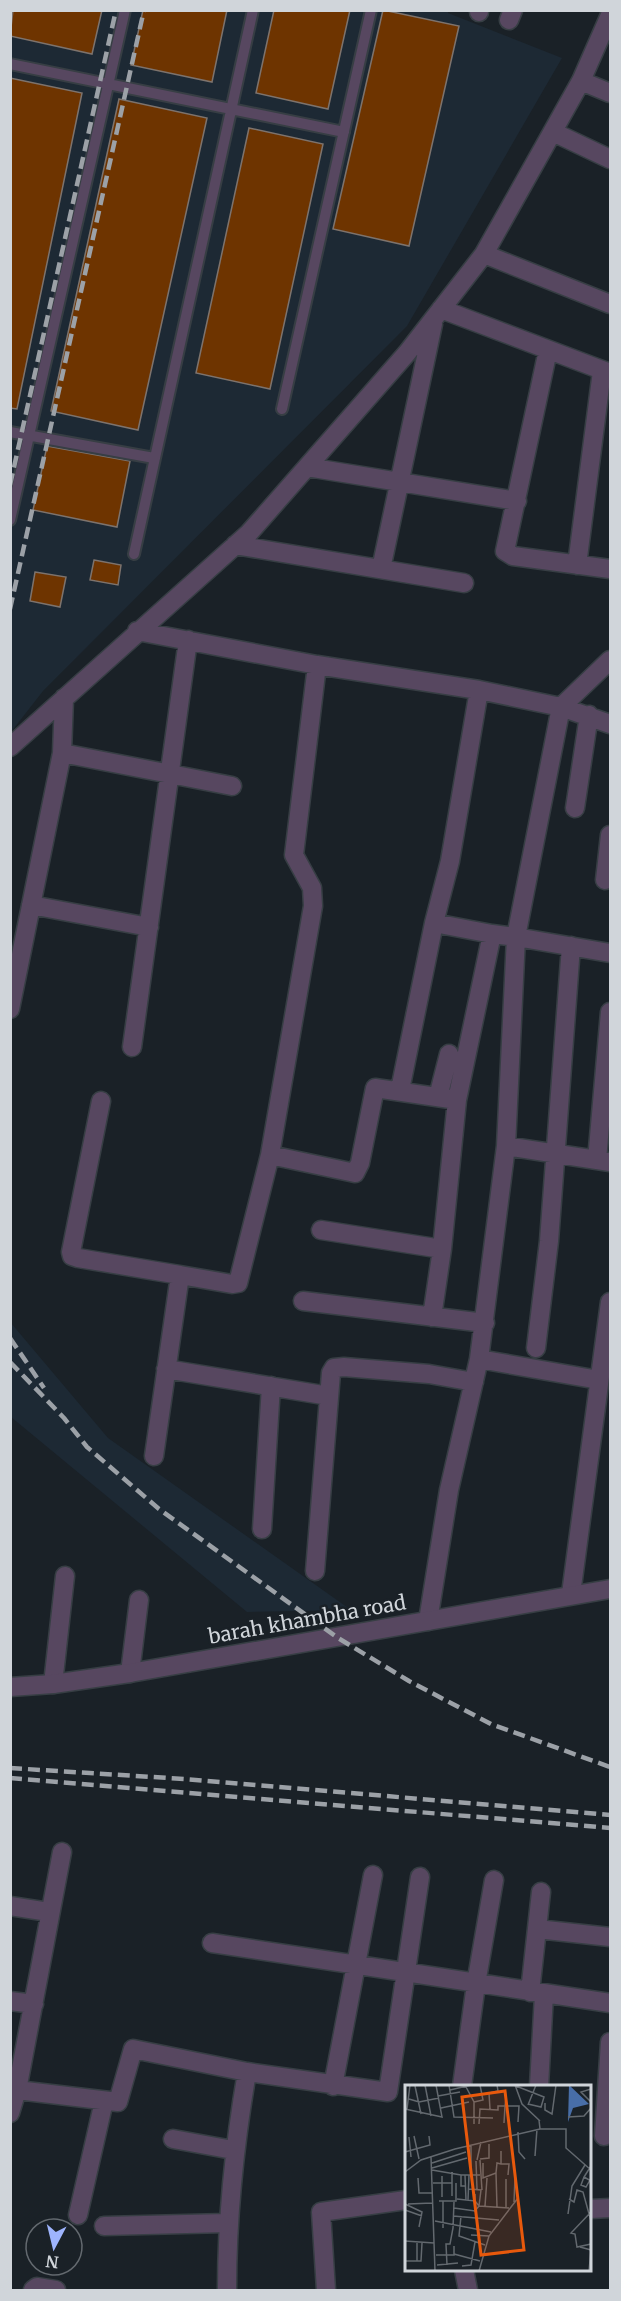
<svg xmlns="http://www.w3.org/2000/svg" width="621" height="2301" font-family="Merriweather,serif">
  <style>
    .built { fill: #1d2934 }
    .building { fill: #6e3400; stroke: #7d736d; stroke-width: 1.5 }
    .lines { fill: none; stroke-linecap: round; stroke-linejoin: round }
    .service-casing { stroke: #373e44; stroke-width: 14 }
    .minor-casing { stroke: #373e44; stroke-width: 21 }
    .tertiary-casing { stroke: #373e44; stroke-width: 21 }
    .service { stroke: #574760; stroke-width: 10 }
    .minor { stroke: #574760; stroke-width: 18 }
    .tertiary { stroke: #574760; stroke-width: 18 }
    .rail { stroke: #9ca1a7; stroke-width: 4.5; stroke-dasharray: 12 6; stroke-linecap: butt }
    .labels { text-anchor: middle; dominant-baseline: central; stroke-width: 5; stroke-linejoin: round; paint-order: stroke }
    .street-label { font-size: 20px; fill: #d0d5da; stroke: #1a2127 }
    .inset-road { fill: none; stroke: #63696f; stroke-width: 1.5 }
    .view { fill: #e8590c; fill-opacity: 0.15; stroke: #e8590c; stroke-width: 3 }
    .inset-edge { fill: none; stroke: #d0d5da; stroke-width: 3 }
  </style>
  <rect width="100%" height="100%" fill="#1a2127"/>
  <path class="built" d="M11,11H448V13L562,58L407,326L43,691L11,732Z
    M11,1323L108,1438L351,1610L247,1612L11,1417Z"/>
  <path class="building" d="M13,10H102L92,54L10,36Z
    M143,10H227L212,82L131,65Z
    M274,10H350L328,109L256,93Z
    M383,10L459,26L409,246L333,229Z
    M10,78L82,93L17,409L10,408Z
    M119,99L207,118L138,430L51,411Z
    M249,128L323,144L270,389L196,373Z
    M47,446L130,461L117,527L33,510Z
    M94,560L121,565L118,585L90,580Z
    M35,572L66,577L60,607L30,601Z"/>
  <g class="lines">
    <g class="service-casing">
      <path id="service" d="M10,64L344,132
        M282,409L371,10
        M10,432L154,458
        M10,520L125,10
        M134,554L253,10"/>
    </g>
    <g class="minor-casing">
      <path id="minor" d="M479,12V10
        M509,20L513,10
        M581,81L610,93
        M553,132L610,159
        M484,254L610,304
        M441,309L610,373
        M548,350L505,551L513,556L610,569
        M307,467L517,501
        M235,545L464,583
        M577,565L602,371
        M381,569L433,324
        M137,631L317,665L479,690L561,707L516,937L610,953
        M561,707L610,660
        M561,707L610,724
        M10,747L249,533L407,353L484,254L581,81L610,15
        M62,753L232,786
        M575,808L589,715
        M605,880L610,835
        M31,905L149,927
        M434,923L492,934L457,1100
        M10,1009L62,753L64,698
        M132,1047L188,640
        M400,1090L434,923L450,861L479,690
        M438,1097L449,1054
        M101,1101L71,1252L72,1256L78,1258L180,1275L154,1456
        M506,1146L610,1162
        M270,1155L355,1173L360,1163L375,1088L457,1100L442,1249L432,1317
        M597,1160L610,1012
        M321,1230L442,1249
        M180,1275L232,1284L238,1283L270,1155L313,906L312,888L294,855L317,665
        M303,1301L485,1323
        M536,1348L549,1241L571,946
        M479,1359L506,1146L516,937L492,934
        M166,1369L329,1396
        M262,1529L271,1386
        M315,1571L331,1373L334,1368L344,1367L429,1374L474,1382
        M571,1594L610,1302
        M428,1621L449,1490L479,1359L599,1380
        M130,1673L139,1600
        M53,1684L65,1576
        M10,1906L49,1912
        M537,1929L610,1937
        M212,1943L610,2003
        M530,1992L541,1892
        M10,2001L34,2004
        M333,2086L373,1875
        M462,2086L476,1984L494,1880
        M539,2086L544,1994
        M10,2090H17L62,1852
        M10,2113L17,2090L118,2102L133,2049L247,2072L388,2092L420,1877
        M604,2136L610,2042
        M173,2139L233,2150
        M590,2209L610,2208
        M78,2215L104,2101
        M104,2226L227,2223
        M464,2270L468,2290
        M33,2290L37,2287L56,2290
        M227,2290C227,2215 234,2147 247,2072
        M326,2290L321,2212L406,2200"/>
    </g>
    <g class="tertiary-casing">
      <path id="tertiary" d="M10,1687L53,1684L130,1673L610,1589"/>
    </g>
    <use href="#service" class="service"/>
    <use href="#minor" class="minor"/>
    <use href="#tertiary" class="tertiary"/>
    <path class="rail" d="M10,485L116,10
      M10,609L144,10
      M10,1338L44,1388
      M10,1362L64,1418L87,1447L159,1509L338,1638L409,1681L491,1724L610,1767
      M10,1768L185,1779L610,1815
      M10,1778L610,1828"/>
  </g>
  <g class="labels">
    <g class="street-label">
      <text transform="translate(307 1619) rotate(-10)">barah khambha road</text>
    </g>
  </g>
  <g transform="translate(405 2085)">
    <rect width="186" height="186" fill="#1a2127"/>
    <path d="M164,0L184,19L168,23L163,37Z" fill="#486ea8"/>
    <path class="inset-road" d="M20,0L26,31M44,0L49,32L88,33M60,0L69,17V39M110,0L117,19L135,36M186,0V4L176,7L186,17M10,1L16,29M111,1L139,12L136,22L123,19M45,5L66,0M33,11L55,7M4,14L14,17L34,13M69,17L78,15L75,0M140,18V25L147,29L151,0M123,20L131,0M36,23L64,17M0,24L37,32L31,0M2,24L5,0M85,24L84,8L93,6L92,0M163,32L179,31L186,23M134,35L135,44H161V63L186,85M99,38L100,21H114L113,37M74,39L75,24L93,25V21H100L101,13M113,47L114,67L120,74M9,51L14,74M4,52L6,72M96,66V79H104L103,90M0,67L25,60L24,51M130,71L132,44M26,72L30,186M75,74L84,73V59M72,75L76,57M75,75L77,105M71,76L72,104M27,78L61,67M78,78V93L91,88M186,81L179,92L186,96M27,83L62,73M27,85L56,90M0,87L16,75L50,64L135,44M47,87V111M60,90L61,115M66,90V60M37,91V112M179,92L176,100L181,102L185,95M13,93L14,108H27M28,98H47M60,101H56V90H75M64,104L76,105L74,121L104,123M52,114L70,116V109M164,114L169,117L172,105L178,107L186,136M63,115L64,90M34,116H51V98M109,117L110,92M0,119L17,127L14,142M3,119L27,118M80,121L82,93M92,122L91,88L92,78L96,79M101,122V94M49,123L70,126L74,121L70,116M0,125L17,131M186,127L166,148L170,149L172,162L186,159M163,129L167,101L180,80M48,131L94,135M56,131L54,151L80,160M30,136L86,147M38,143V116M66,150L84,151M0,156L29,158M175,162L186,165V152M49,169L75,176M31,170H49V161M0,176H16L17,158M12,176V157M32,180L53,178M42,180L41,159H45L48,143L49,117M57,181L66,180L70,157M74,186L84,151L113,113M184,186L186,165"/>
    <path class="view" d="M100,6L119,165L76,170L57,12Z"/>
    <rect width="186" height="186" class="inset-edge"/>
  </g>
  <rect width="621" height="2301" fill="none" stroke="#d0d5da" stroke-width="24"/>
  <g transform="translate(54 2247) rotate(187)"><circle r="28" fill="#1a2127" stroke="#63696f" stroke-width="1.5"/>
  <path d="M0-4.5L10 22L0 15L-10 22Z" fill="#9eb4fd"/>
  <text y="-9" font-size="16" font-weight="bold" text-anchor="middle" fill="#d0d5da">N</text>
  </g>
</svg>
